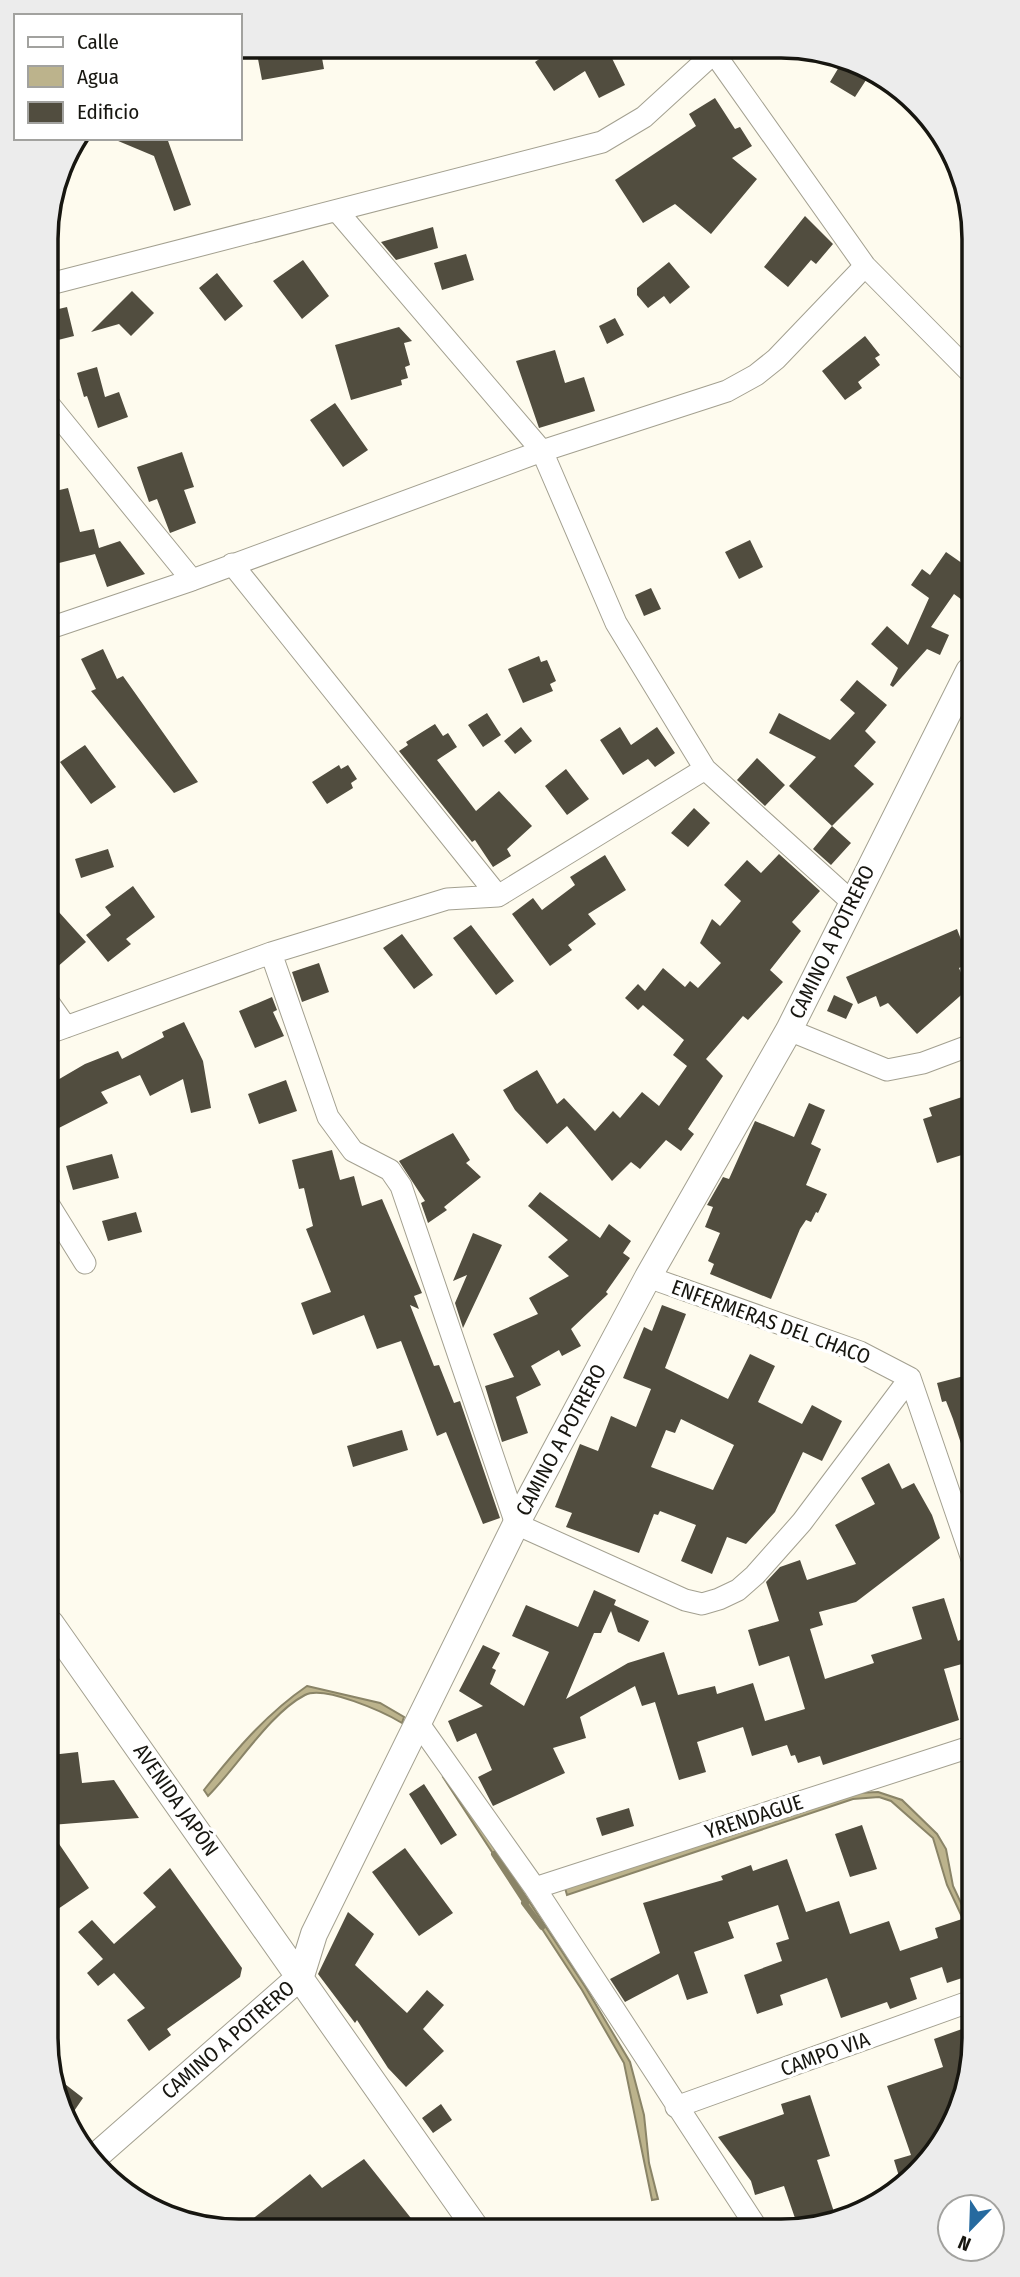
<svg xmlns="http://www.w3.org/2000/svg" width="1020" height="2277" font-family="'Fira Sans Condensed',sans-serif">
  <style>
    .water { fill: #bcb38c; stroke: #8a8467; stroke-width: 2 }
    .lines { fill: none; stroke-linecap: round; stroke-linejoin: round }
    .stream { stroke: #8a8467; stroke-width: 6 }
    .building { fill: #514d3f; fill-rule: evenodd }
    .minor-casing { stroke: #a3a090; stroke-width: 23 }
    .tertiary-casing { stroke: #a3a090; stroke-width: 28 }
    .minor { stroke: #fff; stroke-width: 21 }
    .tertiary { stroke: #fff; stroke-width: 26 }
    .labels { text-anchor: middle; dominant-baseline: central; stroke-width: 7; stroke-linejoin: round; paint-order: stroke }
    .street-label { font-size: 21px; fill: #171610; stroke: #fff }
    .rim { fill: none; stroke: #171610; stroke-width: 3.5 }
  </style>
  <rect width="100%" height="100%" fill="#fefbee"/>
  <path class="water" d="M307,1686L380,1703L404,1717L402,1723C384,1712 324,1685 305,1695C270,1713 237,1767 208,1796L204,1790C234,1752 266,1714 307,1686Z
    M446,1775L586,1988L630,2062L644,2115L649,2163L658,2199L652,2200L624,2063L582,1990L443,1777Z
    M878,1792L902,1800L937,1834L946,1849L953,1886L969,1920L964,1921L947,1885L933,1838L891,1801L879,1797L853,1799L567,1895L565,1888L857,1793Z"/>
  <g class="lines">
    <path class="stream" d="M494,1854L526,1903
      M524,1903L542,1927"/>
  </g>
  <path class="building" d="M320,47L324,69L262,80L258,59Z
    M557,47L607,48L625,85L599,98L585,71L554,91L535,62Z
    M842,62L868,77L855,97L830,82Z
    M715,98L735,129L740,127L752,146L732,158L757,179L711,234L675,204L643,223L615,180L696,126L689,114Z
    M111,138H167L191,205L174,211L154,156Z
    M805,216L833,244L816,264L811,260L788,287L764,267Z
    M433,227L438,248L396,260L381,242Z
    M466,254L474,280L442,290L434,263Z
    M303,260L329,296L302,319L273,281Z
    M669,262L690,287L670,304L664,296L648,308L637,295V288Z
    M217,273L243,306L225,321L199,288Z
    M132,291L154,313L131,336L119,324L91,332Z
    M67,307L74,336L46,343V312Z
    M615,318L624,335L607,344L599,326Z
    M399,327L412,341L404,343L410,365L405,367L408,378L401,380L402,385L351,400L335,345Z
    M865,336L880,355L875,358L880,365L858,382L862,388L845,400L822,371Z
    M555,350L565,383L584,377L595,411L539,428L516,361Z
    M97,367L105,397L119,392L128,417L98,428L87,396L84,397L77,373Z
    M335,403L368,450L343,467L310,420Z
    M182,452L194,487L184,490L196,523L170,533L157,499L149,502L137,467Z
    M68,488L80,532L94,529L99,548L120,541L145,574L107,587L95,554L47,566V493Z
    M750,540L763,567L739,579L725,552Z
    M946,552L969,568V605L954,594L931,627L949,635L940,655L927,649L893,687L890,685L898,668L871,644L887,626L908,645L929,598L911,585L922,569L930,575Z
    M651,588L661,609L644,616L635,595Z
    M103,649L117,679L123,676L198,782L174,793L91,691L96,689L81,659Z
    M539,656L541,662L547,660L556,681L550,684L553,691L523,703L508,669Z
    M857,680L887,705L865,731L876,742L854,766L874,784L832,826L789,786L816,757L769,733L779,713L830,740L855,713L840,700Z
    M487,713L501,735L483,747L468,725Z
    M435,724L443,736L448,733L457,747L437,760L476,811L499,791L532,826L507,849L511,856L493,867L475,840L472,842L399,751L408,745L406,742Z
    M521,727L532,741L515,754L504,741Z
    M620,727L631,745L657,727L675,753L655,767L648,759L623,775L600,740Z
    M85,745L116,787L91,804L60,762Z
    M757,758L785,785L765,806L737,780Z
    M339,765L341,769L348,765L357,779L351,783L353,788L327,804L312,782Z
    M566,769L589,799L567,815L545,786Z
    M694,808L710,823L688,847L671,833Z
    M832,826L851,843L831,865L813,849Z
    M108,849L114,867L81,878L75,859Z
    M779,854L820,891L792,922L801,931L770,970L783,982L748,1020L743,1016L706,1059L723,1076L688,1129L694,1134L681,1151L666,1140L640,1169L631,1162L612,1181L567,1126L547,1144L515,1110L503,1090L537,1070L557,1104L564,1098L595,1131L613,1111L620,1118L642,1092L659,1106L687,1066L673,1055L684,1040L643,1005L638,1010L625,998L638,984L645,991L663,968L685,987L690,981L698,988L721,963L700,943L712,919L720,926L741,901L724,885L747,860L761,873Z
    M605,855L626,890L588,914L596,924L568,945L572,950L550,966L512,914L533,898L542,910L575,885L570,877Z
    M133,886L155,917L126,939L131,944L108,962L86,935L111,915L105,907Z
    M48,900L86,942L48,975Z
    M471,925L514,981L496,995L453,938Z
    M957,929L970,963L959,968L968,989L917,1034L888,1003L880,1007L876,996L858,1004L846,977Z
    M402,934L433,975L414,989L383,948Z
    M319,963L329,992L302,1002L292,972Z
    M834,995L853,1004L846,1019L827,1011Z
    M272,997L277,1010L273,1012L284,1036L255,1048L239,1011Z
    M184,1022L203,1061L211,1108L191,1113L183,1079L150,1096L140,1075L101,1092L108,1103L49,1133V1085L85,1064L118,1051L122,1059L164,1037L162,1032Z
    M286,1080L297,1111L259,1124L248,1094Z
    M971,1094V1152L937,1163L923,1119L932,1116L929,1108Z
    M809,1103L825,1110L811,1144L821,1149L806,1185L827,1194L818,1213L816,1212L811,1222L806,1220L800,1229L771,1299L710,1274L714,1264L708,1261L720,1233L705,1227L713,1207L707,1205L723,1177L729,1179L755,1121L794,1137Z
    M453,1133L470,1160L466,1163L481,1177L444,1207L447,1210L428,1223L421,1203L425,1201L399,1161Z
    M332,1150L340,1180L354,1176L362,1206L382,1199L422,1293L414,1296L419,1309L410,1305L434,1366L439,1365L454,1403L460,1401L500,1518L483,1524L446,1432L437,1436L401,1341L377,1349L364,1315L313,1335L301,1303L331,1292L306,1229L313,1226L304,1188L299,1189L292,1160Z
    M112,1154L119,1178L73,1190L66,1166Z
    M540,1192L600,1238L609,1224L631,1241L623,1253L630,1258L606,1292L608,1294L571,1329L581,1346L562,1356L559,1350L531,1366L541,1385L516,1397L528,1433L502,1442L485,1386L514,1377L493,1334L538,1314L529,1298L569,1276L548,1257L568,1240L528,1206Z
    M136,1212L142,1232L108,1241L102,1221Z
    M473,1233L502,1245L463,1328L455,1303L467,1275L453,1281Z
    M662,1305L686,1314L665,1368L728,1399L750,1354L775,1366L758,1402L802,1424L812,1405L842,1421L822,1461L803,1452L775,1512L746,1544L727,1537L712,1574L681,1561L696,1525L660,1511L658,1515L654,1514L639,1553L566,1527L572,1513L555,1507L580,1444L598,1451L611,1416L636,1427L651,1389L623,1378L644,1327L652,1331ZM681,1419L734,1445L713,1490L651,1467L666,1430L675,1433Z
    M964,1376L969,1395H972V1464L968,1465L953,1419L946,1401L942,1402L937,1383Z
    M402,1430L408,1450L353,1467L347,1446Z
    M889,1463L902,1489L914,1483L932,1515L940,1538L856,1602L819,1612L823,1625L810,1629L825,1679L874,1663L871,1655L922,1639L912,1607L944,1598L958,1641L962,1639L969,1662L944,1669L959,1720L823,1765L820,1756L798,1763L795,1755L791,1756L787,1745L752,1756L743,1727L697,1742L706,1772L679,1780L655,1702L642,1706L635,1686L580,1717L586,1738L553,1748L565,1773L493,1806L478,1777L492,1770L476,1733L457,1742L448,1721L483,1706L459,1691L483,1645L500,1653L492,1668L496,1670L490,1684L524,1706L549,1652L512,1636L526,1605L578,1627L594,1590L616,1600L614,1605L649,1621L639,1642L618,1632L611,1611L601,1633H594L566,1699L628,1663L664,1652L678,1695L715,1686L717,1694L753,1683L765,1721L805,1709L789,1656L759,1666L748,1630L779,1621L766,1582L780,1567L800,1560L807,1580L856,1564L835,1525L875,1504L861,1478Z
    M78,1752L82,1783L114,1780L139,1818L51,1825V1755Z
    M424,1784L457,1835L441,1845L409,1794Z
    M629,1808L634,1826L602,1836L596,1818Z
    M862,1825L877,1869L850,1877L835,1834Z
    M51,1832L89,1888L52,1913Z
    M405,1848L453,1913L419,1936L372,1872Z
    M787,1859L806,1912L839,1901L850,1934L889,1921L900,1951L938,1938L935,1928L974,1915V1974L947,1983L942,1967L910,1978L917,1999L890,2009L887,2002L841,2018L827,1978L780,1995L783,2005L757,2014L744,1975L782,1961L776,1943L789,1939L778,1905L728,1922L734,1938L694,1952L708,1993L687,2000L678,1974L625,2002L610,1979L660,1953L643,1903L723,1880L721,1876L751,1865L753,1871Z
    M170,1868L242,1968L240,1977L167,2029L171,2035L149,2051L127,2020L145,2008L114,1973L98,1986L87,1973L103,1959L78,1932L92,1920L114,1944L156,1907L143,1893Z
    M348,1912L374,1934L355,1965L407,2013L427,1990L444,2005L423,2029L444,2051L406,2087L388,2068L357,2020L355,2023L318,1974Z
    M962,2029L972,2057L934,2156L902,2186L894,2160L911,2155L887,2086L943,2067L934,2039Z
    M52,2074L83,2098L70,2117L52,2089Z
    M810,2095L830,2156L817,2160L834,2212L797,2224L784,2186L755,2195L751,2181L718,2137L784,2114L781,2104Z
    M441,2104L452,2120L433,2133L422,2118Z
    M364,2159L418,2227L241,2228L310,2174L322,2188Z"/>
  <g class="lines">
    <g class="minor-casing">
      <path id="minor" d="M338,212L542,451L616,623L705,769L852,902
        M46,285L602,142L644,117L714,53L865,266L968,370
        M47,402L192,580
        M232,564L498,896
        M47,629L192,580L542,451L727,391L756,375L776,359L865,266
        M271,953L328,1117L353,1151L390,1170L401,1186L516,1524L685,1600L702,1604L719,1599L738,1590L755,1575L802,1522L910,1378
        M49,1003L66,1027
        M789,1030L887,1070L923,1063L971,1045
        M49,1033L271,953L447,899L498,896L705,769
        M49,1205L85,1263
        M648,1277L860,1352L910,1378L972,1559
        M419,1724L535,1888L755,2225
        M535,1888L973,1746
        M676,2107L974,2000"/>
    </g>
    <g class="tertiary-casing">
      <path id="tertiary" d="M51,1624L475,2227
        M95,2157L301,1976L314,1934L516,1524L648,1277L789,1030L969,671"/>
    </g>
    <use href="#minor" class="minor"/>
    <use href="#tertiary" class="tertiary"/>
  </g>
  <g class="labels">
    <g class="street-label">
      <text transform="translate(832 942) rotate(-64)">CAMINO A POTRERO</text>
      <text transform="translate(771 1322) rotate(20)">ENFERMERAS DEL CHACO</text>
      <text transform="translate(561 1440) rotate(-62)">CAMINO A POTRERO</text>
      <text transform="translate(176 1800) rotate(55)">AVENIDA JAPÓN</text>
      <text transform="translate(754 1817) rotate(-18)">YRENDAGUE</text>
      <text transform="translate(228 2040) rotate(-41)">CAMINO A POTRERO</text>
      <text transform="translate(825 2054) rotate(-20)">CAMPO VIA</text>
    </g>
  </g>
  <path d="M0 0H1020V2277H0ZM239 58H781A181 181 0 0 1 962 239V2038A181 181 0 0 1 781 2219H239A181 181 0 0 1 58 2038V239A181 181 0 0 1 239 58Z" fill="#ececec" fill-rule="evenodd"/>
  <path class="rim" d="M239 58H781A181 181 0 0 1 962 239V2038A181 181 0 0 1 781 2219H239A181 181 0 0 1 58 2038V239A181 181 0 0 1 239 58Z"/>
  <rect x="14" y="14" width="228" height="126" fill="#ffffff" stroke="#a2a29f" stroke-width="2"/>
  <rect x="28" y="37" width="35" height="10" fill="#ffffff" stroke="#a2a29f" stroke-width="2"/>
  <text x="77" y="49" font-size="21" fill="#171610">Calle</text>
  <rect x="28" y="66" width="35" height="21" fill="#bcb38c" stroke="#a2a29f" stroke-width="2"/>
  <text x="77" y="84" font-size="21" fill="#171610">Agua</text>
  <rect x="28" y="102" width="35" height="21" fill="#514d3f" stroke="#a2a29f" stroke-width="2"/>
  <text x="77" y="119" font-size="21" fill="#171610">Edificio</text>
  <g transform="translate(971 2228) rotate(203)"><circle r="33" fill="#ffffff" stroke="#a2a29f" stroke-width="2"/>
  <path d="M0-5L12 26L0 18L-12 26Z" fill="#266a9f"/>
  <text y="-10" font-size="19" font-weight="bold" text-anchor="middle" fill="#171610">N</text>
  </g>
</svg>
